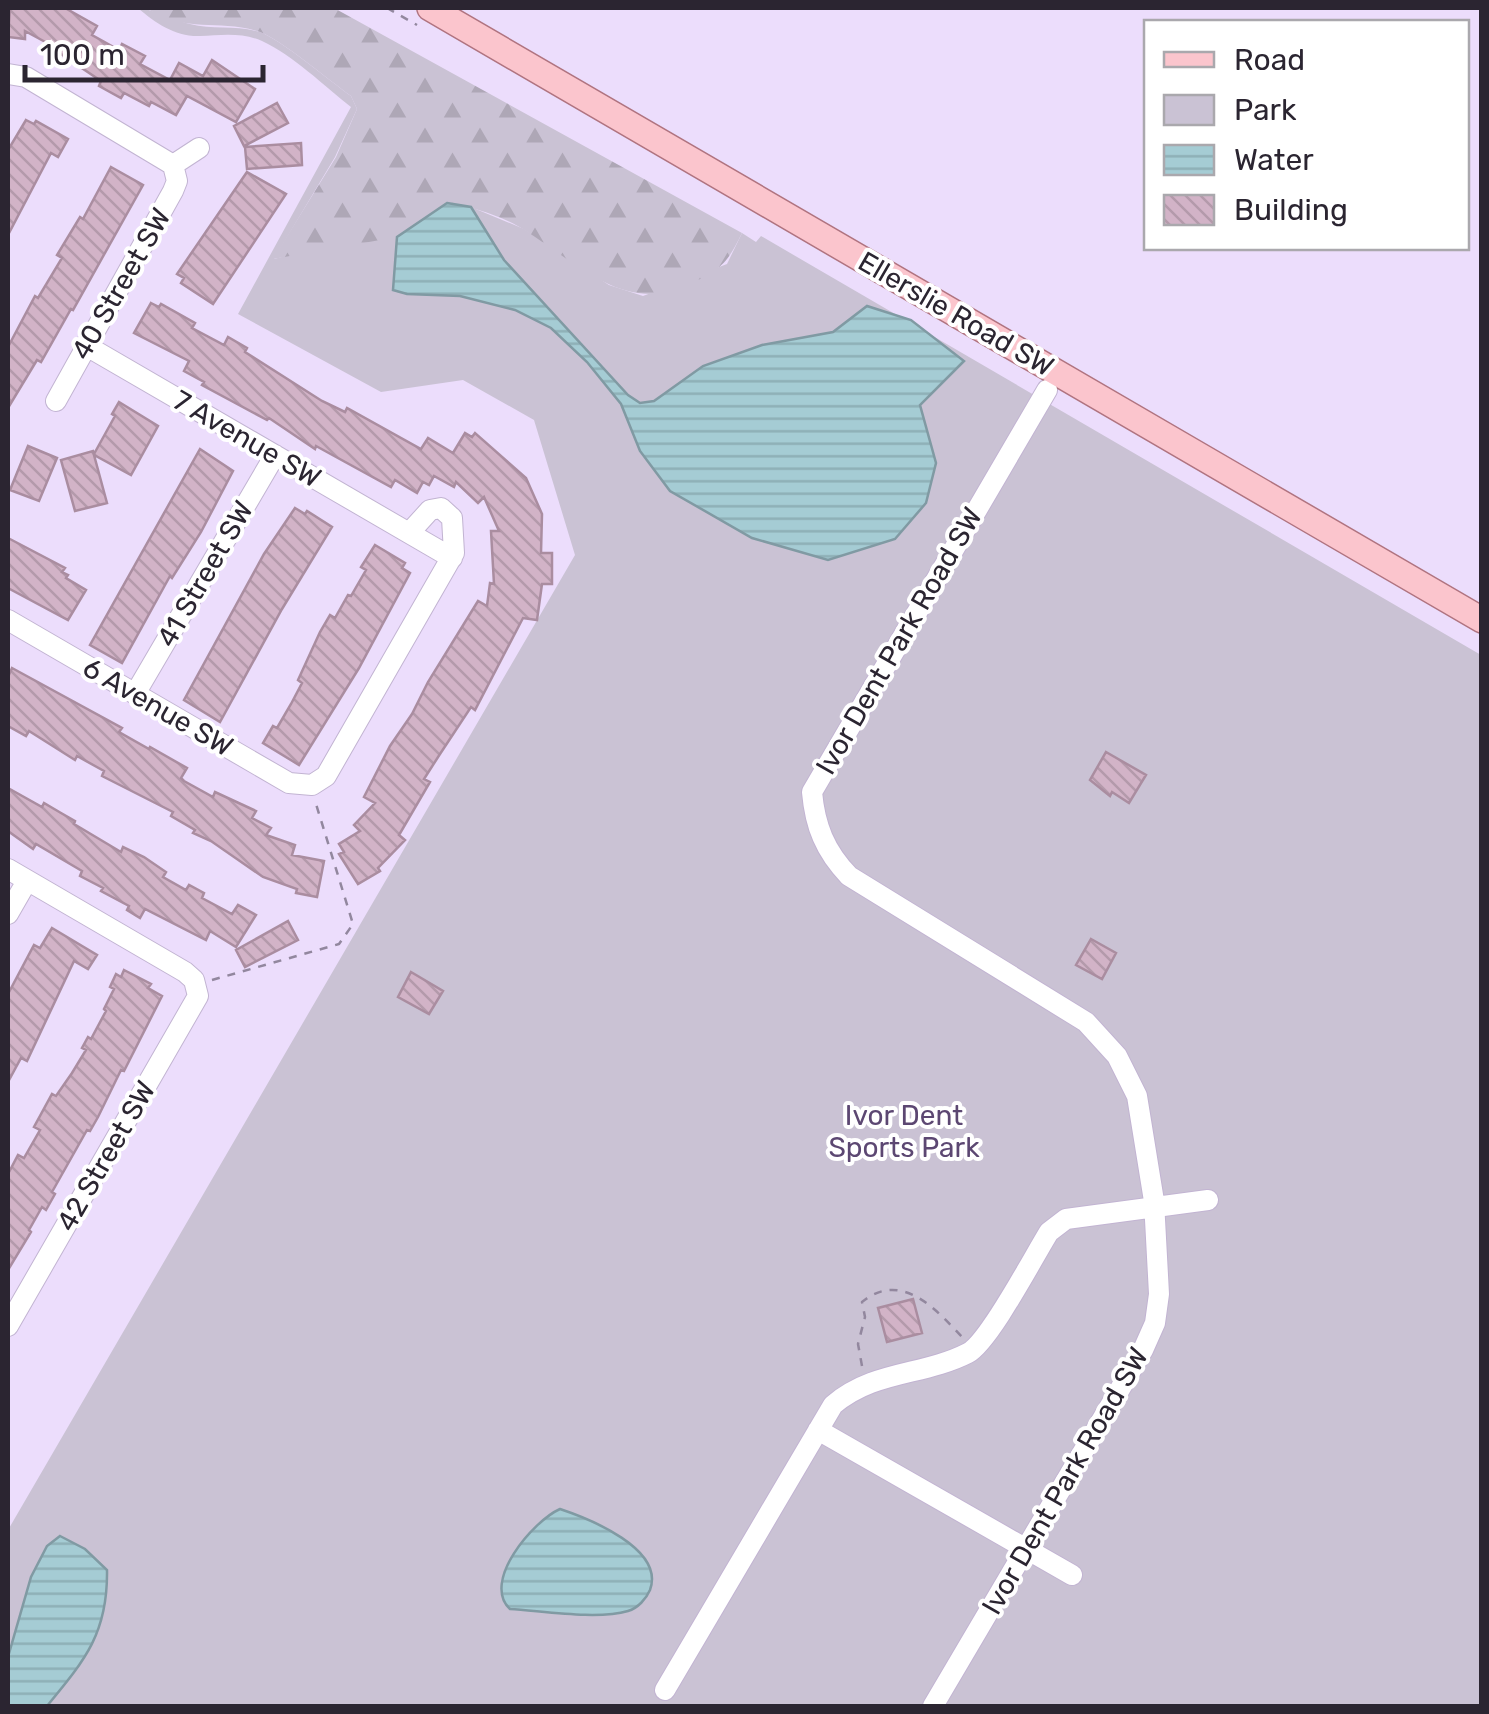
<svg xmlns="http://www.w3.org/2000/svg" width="1489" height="1714" font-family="Rubik,sans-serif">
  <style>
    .green { fill: #cac2d4 }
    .forest { fill: url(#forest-firs) }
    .water { fill: url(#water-rules); stroke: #809aa3; stroke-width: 2.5 }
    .building { fill: url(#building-back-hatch); stroke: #aa8da0; stroke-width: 2.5 }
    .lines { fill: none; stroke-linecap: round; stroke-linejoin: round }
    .minor-casing { stroke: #c2b4d2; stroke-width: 22 }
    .major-casing { stroke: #b07480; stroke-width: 28 }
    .path { stroke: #92879e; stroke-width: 2.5; stroke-dasharray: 8 8; stroke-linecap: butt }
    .minor { stroke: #fff; stroke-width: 20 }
    .major { stroke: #fbc5cd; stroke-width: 25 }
    .labels { text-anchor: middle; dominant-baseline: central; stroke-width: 8; stroke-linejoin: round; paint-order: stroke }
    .street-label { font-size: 28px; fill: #2b2531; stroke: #fff }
    .park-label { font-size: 28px; fill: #5c4772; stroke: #fff }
  </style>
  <defs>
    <pattern id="forest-firs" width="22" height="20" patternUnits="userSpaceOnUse" patternTransform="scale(2.5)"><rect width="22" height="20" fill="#cac2d4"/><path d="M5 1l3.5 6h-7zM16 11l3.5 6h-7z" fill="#aea7b6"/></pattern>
    <pattern id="water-rules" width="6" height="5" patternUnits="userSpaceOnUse" patternTransform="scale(2.5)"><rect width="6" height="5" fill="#a5ccd4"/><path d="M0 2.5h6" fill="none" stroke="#8eafb6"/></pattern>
    <pattern id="building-back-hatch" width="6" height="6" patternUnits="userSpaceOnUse" patternTransform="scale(2.5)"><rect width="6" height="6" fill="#d2b3c7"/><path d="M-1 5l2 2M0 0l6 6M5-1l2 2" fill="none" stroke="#b49aab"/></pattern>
  </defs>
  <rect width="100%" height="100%" fill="#ecddfc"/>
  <path class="green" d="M138,8C149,8 175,20 190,24C213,30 237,25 260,32C280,39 330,81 351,96L357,109L335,157L274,259L471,207L524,229L609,285L643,296L727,264L742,233L756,242L761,236L1481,655V1706H8V1530L575,555L534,420L463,380L381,392L238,314L351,107C323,85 294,56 262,41C242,32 221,35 200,36C176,37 155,23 138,8Z"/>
  <path class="forest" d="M146,8H334L742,233C727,264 721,269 690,284C626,316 577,263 526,231C503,216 473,207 447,203L397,237L273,259L336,157L357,109L351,96C330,81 280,39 260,32C218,18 190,35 146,8Z"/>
  <path class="water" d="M447,203L471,207L504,260L628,395L640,403L654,401L703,366L762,345L833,332L867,306L911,320L964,361L920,405L936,463L926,503L895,539L828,560L752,538L670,491L640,451L621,404L587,362L551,328L515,310L460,296L407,294L393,290L397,237Z
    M560,1509C590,1519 665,1549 650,1590C646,1599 638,1608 628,1611C597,1620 543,1611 510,1609C481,1582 533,1521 560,1509Z
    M60,1536L85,1549L107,1570C108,1633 85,1660 47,1706H8V1657L31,1577L47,1546Z"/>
  <path class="building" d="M10,8H65L97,26L92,35L119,50L122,44L145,56L140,64L170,80L179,63L203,76L212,60L255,89L236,122L187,96L176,115L151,102L149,106L124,93L121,98L99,86L101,81L58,52L60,50L25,31V39L8,37Z
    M277,103L288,123L244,146L234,126Z
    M26,120L34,124L36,121L68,139L58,157L51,153L8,235V150Z
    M301,143L302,165L247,169L245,147Z
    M111,167L143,185L73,310L71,309L41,362L37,360L8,408V347L35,296L38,298L62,258L57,255L80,217L83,219Z
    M247,172L286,194L213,304L181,283L184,278L177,274Z
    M151,303L159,307L161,304L195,323L192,328L224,345L228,337L247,348L245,352L322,401L345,412L347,408L421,449L428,438L453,453L465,433L472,437L475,433L526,478L542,514L541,553H552V584H542L537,620L523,618L475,710L471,707L440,754L424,779L430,782L399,835L405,840L378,868L380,871L358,884L339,854L344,852L339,844L360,831L354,825L375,803L364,797L390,746L412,714L428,682L478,601L487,606L490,583L494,584L491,531H499L484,497L478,503L456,482L454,487L434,476L429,485L423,482L417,493L395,480L391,487L316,446L315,449L269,418L267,420L202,385L204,382L184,371L189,361L134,333Z
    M119,402L158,426L131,475L94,455L107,503L75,511L61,460L93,451L94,454L115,416L112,414Z
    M28,446L57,458L39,501L10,490Z
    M200,449L233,471L201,532L172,578L170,576L122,663L90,645Z
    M295,508L305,514L307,511L332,527L282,609L220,722L184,700L264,554Z
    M8,538L65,568L62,572L68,575L66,578L86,590L68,620L8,588Z
    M375,545L405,563L402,568L410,573L359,668L299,765L263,743L273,726L277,728L291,704L302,683L298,680L320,632L330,615L335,618L348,595L351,596L366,570L361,567Z
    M12,668L122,728L119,732L149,749L150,747L187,768L181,778L184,781L213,797L215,792L256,811L252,818L271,828L266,835L295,845L292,855L324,861L317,897L296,893L297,889L263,877L211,841L193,833L195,830L171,816L173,812L102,776L104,771L77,756L75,760L29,731L26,736L8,726V677Z
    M1106,752L1146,775L1129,803L1112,792L1110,796L1090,780Z
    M8,788L42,807L44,803L61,813L75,821L74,824L121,852L123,847L144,857L166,872L163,877L186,890L189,885L204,893L202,898L232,914L238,905L256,915L236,947L210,931L206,940L145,909L140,918L127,910L129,906L101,891L103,888L80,876L82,871L36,844L33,849L8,831Z
    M288,921L298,940L245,967L236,950Z
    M52,928L97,955L88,969L74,961L27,1061L21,1058L8,1082V994L34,945L40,948Z
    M1091,939L1116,953L1102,979L1076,965Z
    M124,970L151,984L148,988L162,996L124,1071L121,1070L98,1117L90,1131L87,1130L52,1192L55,1194L46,1210L42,1207L29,1230L31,1232L8,1270V1174L18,1155L24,1158L40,1130L34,1127L52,1094L56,1096L72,1073L86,1050L82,1048L88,1037L91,1039L106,1011L104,1009L114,989L110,987L116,974L121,977Z
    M411,972L443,991L429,1014L398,997Z
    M913,1299L922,1333L887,1342L878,1308Z"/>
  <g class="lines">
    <g class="minor-casing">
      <path id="minor" d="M8,74L26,77L173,165L199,148
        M85,345L452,558
        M56,401L173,191L177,181L173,165
        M8,620L289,783L312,785L326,776L454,553L452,518L441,508L430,510L410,532
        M135,694L275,455
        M8,869L185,972L194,980L198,996L8,1326
        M8,914L27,881
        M818,1430L1072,1575
        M665,1690L833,1405C874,1370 923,1376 968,1353C989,1342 1034,1256 1049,1232L1066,1219L1208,1200
        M933,1706L1143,1350L1155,1323L1159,1294L1154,1201L1137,1096L1117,1056L1086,1022L849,876C825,851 815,826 812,792L1047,390"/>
    </g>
    <g class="major-casing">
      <path id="major" d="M430,8L1482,620"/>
    </g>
    <path class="path" d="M387,8L417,25
      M212,980L339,944L353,924L316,804
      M862,1366L858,1344L865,1317L862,1302C901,1270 936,1309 962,1337"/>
    <use href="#minor" class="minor"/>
    <use href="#major" class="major"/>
  </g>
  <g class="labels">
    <g class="street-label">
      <text transform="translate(121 284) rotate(-60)">40 Street SW</text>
      <text transform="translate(956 314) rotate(30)">Ellerslie Road SW</text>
      <text transform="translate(247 439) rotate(30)">7 Avenue SW</text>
      <text transform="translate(205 574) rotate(-60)">41 Street SW</text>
      <text transform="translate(899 641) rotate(-60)">Ivor Dent Park Road SW</text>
      <text transform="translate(158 707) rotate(30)">6 Avenue SW</text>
      <text transform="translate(106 1156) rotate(-60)">42 Street SW</text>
      <text transform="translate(1065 1481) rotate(-60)">Ivor Dent Park Road SW</text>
    </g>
    <g class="park-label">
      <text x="904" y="1115">Ivor Dent<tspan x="904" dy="32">Sports Park</tspan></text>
    </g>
  </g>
  <rect width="1489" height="1714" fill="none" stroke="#2b2531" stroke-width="20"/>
  <rect x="1144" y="20" width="325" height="230" fill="#ffffff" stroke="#aaa8ad" stroke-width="2.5"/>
  <rect x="1164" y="52" width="50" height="15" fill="#fbc5cd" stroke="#aaa8ad" stroke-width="2.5"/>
  <text x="1234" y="70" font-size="30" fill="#2b2531">Road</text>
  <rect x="1164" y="95" width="50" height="30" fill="#cac2d4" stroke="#aaa8ad" stroke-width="2.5"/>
  <text x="1234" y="120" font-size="30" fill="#2b2531">Park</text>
  <rect x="1164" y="145" width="50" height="30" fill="url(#water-rules)" stroke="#aaa8ad" stroke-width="2.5"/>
  <text x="1234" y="170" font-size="30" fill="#2b2531">Water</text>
  <rect x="1164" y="195" width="50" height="30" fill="url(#building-back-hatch)" stroke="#aaa8ad" stroke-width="2.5"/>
  <text x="1234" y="220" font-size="30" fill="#2b2531">Building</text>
  <path d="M25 65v15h238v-15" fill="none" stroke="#2b2531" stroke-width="5"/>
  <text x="40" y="65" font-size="30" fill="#2b2531" stroke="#ffffff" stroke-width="8" paint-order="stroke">100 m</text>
</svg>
